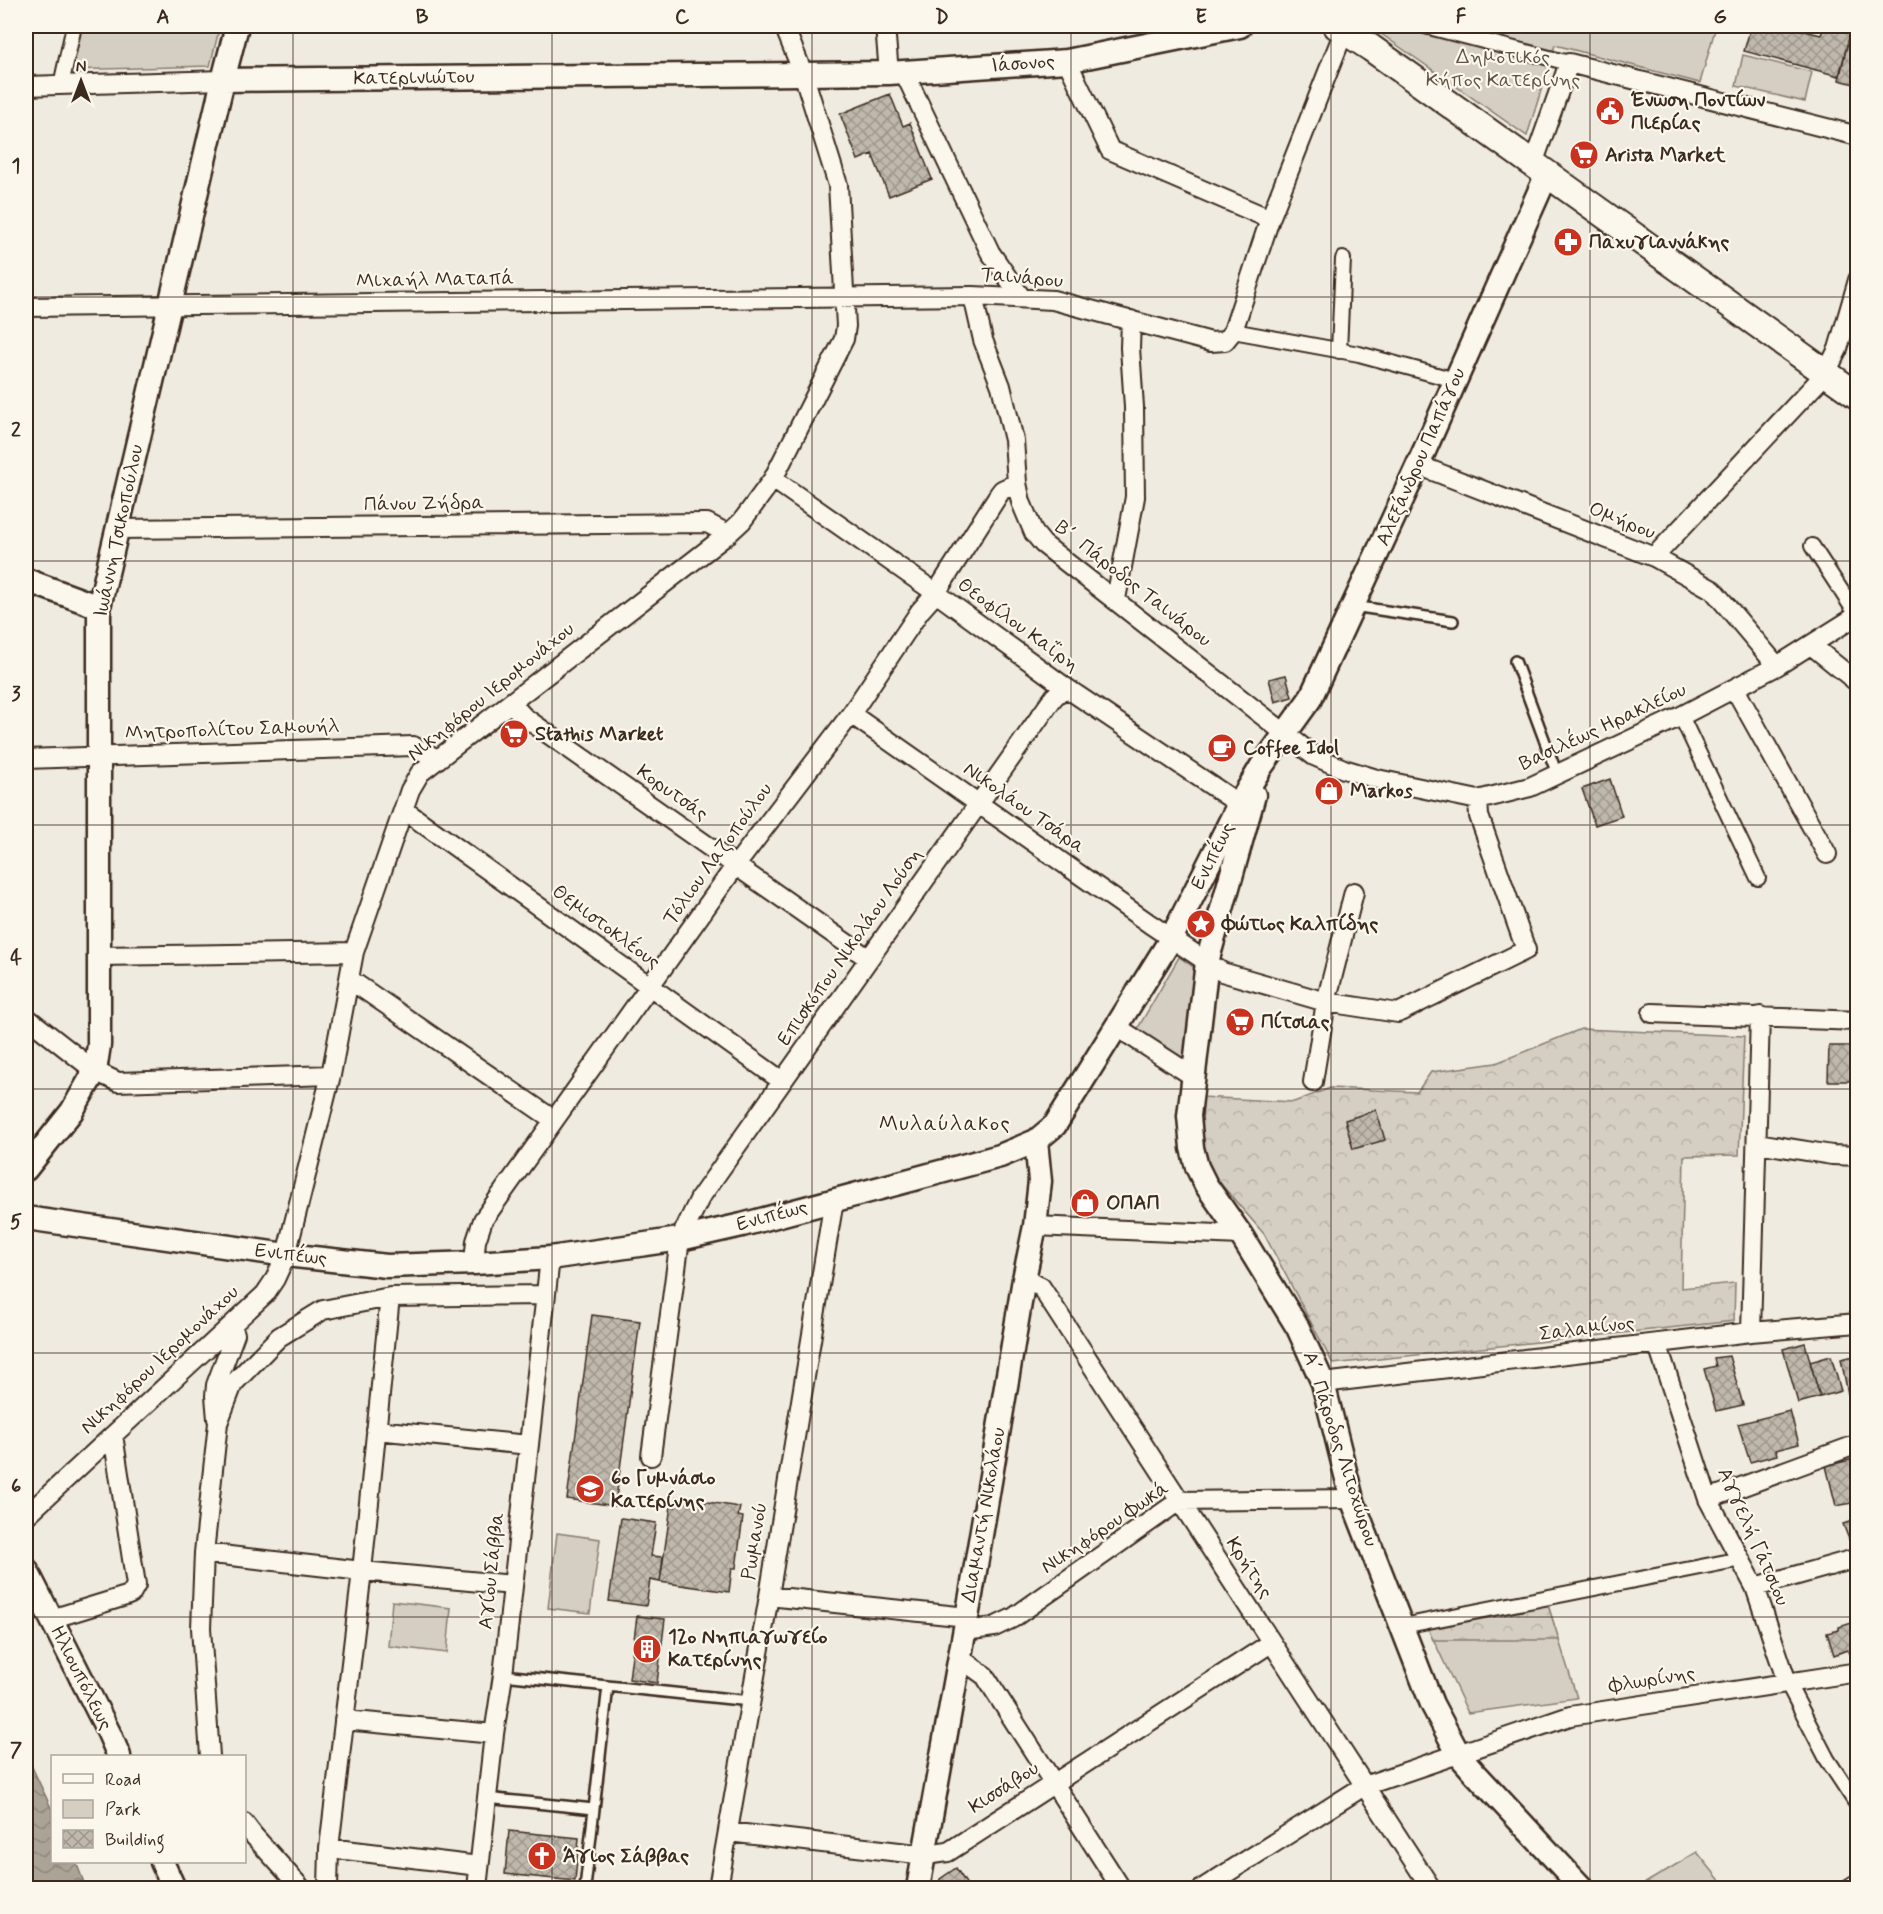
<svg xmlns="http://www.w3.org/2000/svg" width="1883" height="1914" font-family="Mynerve,sans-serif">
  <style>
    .green { fill: #d5cec3; stroke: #887c70; stroke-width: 1.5 }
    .forest { fill: url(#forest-crowns); stroke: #887c70; stroke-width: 1.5 }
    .water { fill: url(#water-waves); stroke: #7f7367; stroke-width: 1.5 }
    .building { fill: url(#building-cross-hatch); stroke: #3b2a1e; stroke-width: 1.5 }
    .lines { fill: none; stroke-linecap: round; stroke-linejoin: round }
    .service-casing { stroke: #3b2a1e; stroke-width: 14 }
    .pedestrian-casing { stroke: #3b2a1e; stroke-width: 18 }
    .minor-casing { stroke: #3b2a1e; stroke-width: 22 }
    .tertiary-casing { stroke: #3b2a1e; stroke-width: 27 }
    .secondary-casing { stroke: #3b2a1e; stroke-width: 30 }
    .service { stroke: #fbf7ec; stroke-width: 9 }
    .pedestrian { stroke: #fbf7ec; stroke-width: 14 }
    .minor { stroke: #fbf7ec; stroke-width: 18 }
    .tertiary { stroke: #fbf7ec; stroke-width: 22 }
    .secondary { stroke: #fbf7ec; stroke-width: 26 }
    .grid { fill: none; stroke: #3b2a1e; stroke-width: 1.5; stroke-opacity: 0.55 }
    .labels { text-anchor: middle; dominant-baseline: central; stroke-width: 4.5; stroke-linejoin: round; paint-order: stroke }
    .park-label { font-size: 20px; fill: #625347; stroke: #fbf7ec }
    .street-label { font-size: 20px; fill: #3b2a1e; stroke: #fbf7ec }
    .poi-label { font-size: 20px; font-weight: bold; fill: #3b2a1e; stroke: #fbf7ec; text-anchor: start }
    .neighbourhood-label { font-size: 21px; letter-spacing: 1.5px; fill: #3b2a1e; stroke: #fbf7ec }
    .neatline { fill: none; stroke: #3b2a1e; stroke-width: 2 }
    .grid-label { font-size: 20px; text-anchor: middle; font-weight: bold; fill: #3b2a1e }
  </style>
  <defs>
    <pattern id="forest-crowns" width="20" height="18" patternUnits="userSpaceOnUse" patternTransform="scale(1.5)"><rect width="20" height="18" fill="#d5cec3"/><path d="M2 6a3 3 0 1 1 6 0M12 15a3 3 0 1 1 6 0" fill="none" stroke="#b8b1a7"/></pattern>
    <pattern id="water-waves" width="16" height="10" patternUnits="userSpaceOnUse" patternTransform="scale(1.5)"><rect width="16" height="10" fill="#aca397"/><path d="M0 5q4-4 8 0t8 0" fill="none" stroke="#8d857b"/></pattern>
    <pattern id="building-cross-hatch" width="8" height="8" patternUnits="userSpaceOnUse" patternTransform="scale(1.5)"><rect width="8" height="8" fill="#c0b8ad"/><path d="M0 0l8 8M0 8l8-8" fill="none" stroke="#9d968c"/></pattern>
  </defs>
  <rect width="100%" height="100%" fill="#f0ebe0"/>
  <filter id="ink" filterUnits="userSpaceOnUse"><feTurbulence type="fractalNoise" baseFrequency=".0167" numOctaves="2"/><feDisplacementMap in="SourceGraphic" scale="12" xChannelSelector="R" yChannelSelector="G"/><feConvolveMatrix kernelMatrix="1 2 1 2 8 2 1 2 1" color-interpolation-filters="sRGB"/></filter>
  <g filter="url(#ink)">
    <path class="green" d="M78,26H220L210,66L68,70Z
      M1370,26H1716L1700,83L1555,45L1527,136Z
      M1743,55L1812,72L1805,102L1736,86Z
      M1179,957L1199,971L1187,1067L1135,1033Z
      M557,1533L600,1539L590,1613L548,1608Z
      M392,1601L451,1608L447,1653L388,1646Z
      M1548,1605L1577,1698L1468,1713L1428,1628Z
      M1697,1852L1726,1888H1637Z"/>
    <path class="forest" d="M1581,1029L1744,1036L1739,1155L1684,1156L1681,1288L1735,1283L1734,1321L1333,1364L1264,1234L1214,1176L1202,1152L1198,1120L1201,1097L1294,1102L1330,1088L1417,1092L1431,1072L1496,1063Z
      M1548,1605L1559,1640H1433L1428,1628Z"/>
    <path class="water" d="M26,1754L52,1810V1862H76L86,1888H26Z"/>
    <path class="building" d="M1751,26H1785L1821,35L1824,26H1852L1839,76L1744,51Z
      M1847,45L1858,48V85L1839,80Z
      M890,94L903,126L910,123L932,179L889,196L872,154L858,160L840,114Z
      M1286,675L1292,697L1275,702L1269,679Z
      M1610,779L1622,816L1595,825L1582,789Z
      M1829,1046H1858V1081H1828Z
      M1376,1110L1385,1140L1353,1149L1345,1120Z
      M592,1315L640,1321L615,1506L567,1499Z
      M1805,1343L1820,1397L1798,1403L1783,1349Z
      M1858,1355V1392L1848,1394L1841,1359Z
      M1729,1356L1743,1405L1716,1411L1704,1369L1716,1366L1714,1358Z
      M1831,1356L1841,1391L1820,1397L1810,1362Z
      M1790,1411L1799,1444L1776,1450L1777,1455L1750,1462L1738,1424Z
      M1858,1458V1502L1836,1506L1826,1466Z
      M676,1497L740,1507L738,1516L743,1517L736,1568H732L729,1592L660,1582L671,1506L675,1507Z
      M621,1518L656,1523L651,1556L663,1557L660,1582L650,1580L646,1606L609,1601Z
      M1858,1519V1551L1854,1552L1843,1524Z
      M637,1616L665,1619L657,1683L629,1679Z
      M1858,1621V1652L1850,1655L1847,1650L1834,1655L1827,1633L1839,1630V1627Z
      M509,1831L579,1838L575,1881L505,1874Z
      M956,1868L969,1888H937L940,1879Z"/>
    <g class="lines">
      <g class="service-casing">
        <path id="service" d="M1353,606L1453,621
          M1515,661L1557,774
          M503,1675L750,1701
          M486,1798L594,1809
          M585,1888L608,1686"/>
      </g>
      <g class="pedestrian-casing">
        <path id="pedestrian" d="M1425,26L1569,63
          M61,85L74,26
          M1233,331L1359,354L1455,380
          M1339,351L1343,259
          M1812,546L1857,615
          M1681,716L1758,878
          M1403,1626L1741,1559
          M1787,1682L1827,1759L1858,1806"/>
      </g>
      <g class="minor-casing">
        <path id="minor" d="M885,26L889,73
          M1067,61L1110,150L1270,219
          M904,72L990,252L1021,297
          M26,86L223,80
          M1533,164L1569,63L1858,136
          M973,296L983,340L1001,386L1014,440L1017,483L1021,502L1034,533L1043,544L1314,756L1344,769L1377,779L1478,800L1530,787L1681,716L1777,666L1858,615
          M26,307L973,296L1053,300L1211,342L1225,341L1233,331L1270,219L1344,31
          M1418,465L1654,557L1713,590L1777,666
          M773,479L936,593L1065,687L1239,804
          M117,529L707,523L728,534
          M1654,557L1826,373L1838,349L1858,280
          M1116,599L1135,497L1134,407L1130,348L1131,320
          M1811,645L1858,683
          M1735,689L1827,854
          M511,703L524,717L869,959
          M851,714L1150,924L1222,972L1326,1002L1398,1013L1526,950L1479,816L1478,800
          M26,759L413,746L437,759
          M404,810L782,1081
          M99,956L354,952
          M349,979L554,1120
          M1652,1013L1858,1021
          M26,1017L95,1071L118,1082L331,1075
          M1117,1027L1194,1077
          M1313,1082L1326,1002L1354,892
          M1757,1143L1832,1155L1858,1156
          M1035,1226L1241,1235
          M474,1263L476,1241L483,1220L736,865L851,714L920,611L936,593L999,494L1002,490L1017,483
          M1024,1279L1041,1287L1431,1888
          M1751,1332L1760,1016
          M1657,1343L1708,1499L1755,1587L1787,1682
          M1323,1383L1751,1332L1858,1323
          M217,1419L215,1396L216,1385L235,1334L231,1326
          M376,1430L529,1445
          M651,1456L680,1239L700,1198L1054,697L1065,687
          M1708,1499L1858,1444
          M26,1516L265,1294L275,1279L286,1255L331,1075L354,952L410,790L420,773L728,534L742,521L773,479L844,339L846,326L838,185L803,73L784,26
          M204,1553L362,1571L513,1585
          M1755,1587L1858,1558
          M769,1596L967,1617
          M51,1619L126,1596L131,1594L136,1585L113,1435
          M965,1631L994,1627L1013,1618L1179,1501L1352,1499
          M960,1658L985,1676L1121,1888
          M344,1720L494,1734
          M210,1756L201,1628L204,1553L218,1423L233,1384L279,1337L323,1310L390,1297L545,1295
          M244,1823L254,1836L301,1888
          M728,1832L925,1855L948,1852L1271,1643
          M329,1848L479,1866
          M328,1888L329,1848L362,1571L390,1297
          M477,1888L494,1734L503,1675L550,1258
          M718,1888L769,1596L834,1200
          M1203,1888L1364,1786L1570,1716L1858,1672
          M1850,1888L1858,1883"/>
      </g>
      <g class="tertiary-casing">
        <path id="tertiary" d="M223,80L889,73L1067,61L1240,26
          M26,580L99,607
          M1254,795L1207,962L1189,1116L1192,1148L1197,1167L1206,1185L1241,1235L1298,1328L1323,1383L1352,1499L1432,1704L1459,1755L1474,1772L1582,1888
          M26,1169L72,1111L95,1071L99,1045V607L223,80L237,26
          M26,1218L286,1255L387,1266L474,1263L550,1258L680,1239L742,1225L1000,1156L1036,1141L1055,1125L1171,939L1239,804L1261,767L1310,699L1418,465L1547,174
          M26,1569L109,1733L119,1756
          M162,1862L174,1888
          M918,1888L971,1595L1024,1279L1035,1226L1040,1181L1036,1141"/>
      </g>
      <g class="secondary-casing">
        <path id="secondary" d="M1337,26L1371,48L1858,396"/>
      </g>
      <use href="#service" class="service"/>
      <use href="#pedestrian" class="pedestrian"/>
      <use href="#minor" class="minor"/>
      <use href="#tertiary" class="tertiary"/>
      <use href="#secondary" class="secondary"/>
    </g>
  </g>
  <path class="grid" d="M293,26V1888M552,26V1888M812,26V1888M1071,26V1888M1331,26V1888M1590,26V1888M26,297H1858M26,561H1858M26,825H1858M26,1089H1858M26,1353H1858M26,1617H1858"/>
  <defs>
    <g id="civic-disc" transform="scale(1.5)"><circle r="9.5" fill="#c8321e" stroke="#fbf7ec"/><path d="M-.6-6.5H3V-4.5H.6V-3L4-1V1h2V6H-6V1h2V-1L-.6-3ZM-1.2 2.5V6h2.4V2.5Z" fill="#fff"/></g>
    <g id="supermarket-disc" transform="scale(1.5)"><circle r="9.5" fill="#c8321e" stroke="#fbf7ec"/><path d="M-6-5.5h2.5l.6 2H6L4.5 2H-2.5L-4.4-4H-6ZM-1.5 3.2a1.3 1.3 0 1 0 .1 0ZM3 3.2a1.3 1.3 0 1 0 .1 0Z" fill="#fff"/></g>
    <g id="pharmacy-disc" transform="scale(1.5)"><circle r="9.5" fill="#c8321e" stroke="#fbf7ec"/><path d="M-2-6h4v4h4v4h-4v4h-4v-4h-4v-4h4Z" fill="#fff"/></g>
    <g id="cafe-disc" transform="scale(1.5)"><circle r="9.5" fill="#c8321e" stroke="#fbf7ec"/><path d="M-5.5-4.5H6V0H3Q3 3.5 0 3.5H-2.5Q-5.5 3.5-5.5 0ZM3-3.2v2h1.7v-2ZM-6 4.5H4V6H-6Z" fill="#fff"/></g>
    <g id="shop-disc" transform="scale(1.5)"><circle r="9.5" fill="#c8321e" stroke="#fbf7ec"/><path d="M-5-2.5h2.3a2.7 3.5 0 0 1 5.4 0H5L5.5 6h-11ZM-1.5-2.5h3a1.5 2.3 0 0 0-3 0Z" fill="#fff"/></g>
    <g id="sight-disc" transform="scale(1.5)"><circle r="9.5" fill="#c8321e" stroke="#fbf7ec"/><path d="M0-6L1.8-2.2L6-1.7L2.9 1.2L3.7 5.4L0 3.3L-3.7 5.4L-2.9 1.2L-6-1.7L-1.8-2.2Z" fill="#fff"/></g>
    <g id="school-disc" transform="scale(1.5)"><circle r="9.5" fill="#c8321e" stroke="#fbf7ec"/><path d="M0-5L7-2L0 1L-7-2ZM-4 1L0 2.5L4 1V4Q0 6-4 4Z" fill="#fff"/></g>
    <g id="building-disc" transform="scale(1.5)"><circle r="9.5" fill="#c8321e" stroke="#fbf7ec"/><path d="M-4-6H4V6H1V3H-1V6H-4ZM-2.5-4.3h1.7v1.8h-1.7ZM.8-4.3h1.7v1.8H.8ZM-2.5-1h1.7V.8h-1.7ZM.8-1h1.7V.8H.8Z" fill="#fff"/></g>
    <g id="church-disc" transform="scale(1.5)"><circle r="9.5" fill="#c8321e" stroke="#fbf7ec"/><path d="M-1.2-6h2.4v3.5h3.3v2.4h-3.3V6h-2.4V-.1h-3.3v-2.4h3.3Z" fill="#fff"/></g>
  </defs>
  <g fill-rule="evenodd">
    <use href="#civic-disc" x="1610" y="111"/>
    <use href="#supermarket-disc" x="1584" y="155"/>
    <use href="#pharmacy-disc" x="1568" y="242"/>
    <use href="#supermarket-disc" x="514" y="734"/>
    <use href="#cafe-disc" x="1222" y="748"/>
    <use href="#shop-disc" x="1329" y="791"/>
    <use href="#sight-disc" x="1201" y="924"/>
    <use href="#supermarket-disc" x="1240" y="1022"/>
    <use href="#shop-disc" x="1085" y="1203"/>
    <use href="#school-disc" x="590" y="1489"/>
    <use href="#building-disc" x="647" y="1649"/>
    <use href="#church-disc" x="542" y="1856"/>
  </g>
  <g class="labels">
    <g class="park-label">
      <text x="1503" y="57">Δημοτικός<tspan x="1503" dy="23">Κήπος Κατερίνης</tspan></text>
    </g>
    <g class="street-label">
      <text transform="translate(1023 64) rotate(-4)">Ιάσονος</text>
      <text transform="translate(414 78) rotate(-1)">Κατερινιώτου</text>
      <text transform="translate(1022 278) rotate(5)">Ταινάρου</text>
      <text transform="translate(435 280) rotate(-1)">Μιχαήλ Ματαπά</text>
      <text transform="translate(1421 457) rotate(-66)">Αλεξάνδρου Παπάγου</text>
      <text transform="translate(424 504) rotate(-1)">Πάνου Ζήδρα</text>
      <text transform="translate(1622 521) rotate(22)">Ομήρου</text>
      <text transform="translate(119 531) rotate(-78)">Ιωάννη Τσικοπούλου</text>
      <text transform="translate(1133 584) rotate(38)">Β΄ Πάροδος Ταινάρου</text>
      <text transform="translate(1018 625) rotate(36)">Θεοφίλου Καΐρη</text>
      <text transform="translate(491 692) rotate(-39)">Νικηφόρου Ιερομονάχου</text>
      <text transform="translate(1603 727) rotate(-25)">Βασιλέως Ηρακλείου</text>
      <text transform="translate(232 730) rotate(-2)">Μητροπολίτου Σαμουήλ</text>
      <text transform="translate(672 793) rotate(35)">Κορυτσάς</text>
      <text transform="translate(1024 808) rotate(35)">Νικολάου Τσάρα</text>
      <text transform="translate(718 854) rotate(-54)">Τόλιου Λαζοπούλου</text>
      <text transform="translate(1213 856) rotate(-63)">Ενιπέως</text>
      <text transform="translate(606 927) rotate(36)">Θεμιστοκλέους</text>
      <text transform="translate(850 947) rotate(-55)">Επισκόπου Νικολάου Λούση</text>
      <text transform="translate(772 1216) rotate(-15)">Ενιπέως</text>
      <text transform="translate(291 1255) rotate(7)">Ενιπέως</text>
      <text transform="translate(1587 1329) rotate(-7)">Σαλαμίνος</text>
      <text transform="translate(160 1360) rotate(-43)">Νικηφόρου Ιερομονάχου</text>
      <text transform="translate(1340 1449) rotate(72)">Α΄ Πάροδος Λιτοχώρου</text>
      <text transform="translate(984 1515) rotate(-80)">Διαμαντή Νικολάου</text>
      <text transform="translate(1105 1528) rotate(-34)">Νικηφόρου Φωκά</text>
      <text transform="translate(1753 1537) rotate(66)">Αγγελή Γάτσιου</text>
      <text transform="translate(755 1541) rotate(-81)">Ρωμανού</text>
      <text transform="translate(1249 1568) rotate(57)">Κρήτης</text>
      <text transform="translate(492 1571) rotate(-84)">Αγίου Σάββα</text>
      <text transform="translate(81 1678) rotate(63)">Ηλιουπόλεως</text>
      <text transform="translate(1652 1680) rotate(-9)">Φλωρίνης</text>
      <text transform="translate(1004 1788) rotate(-33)">Κισσάβου</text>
    </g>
    <g class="poi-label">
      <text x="1631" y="100">Ένωση Ποντίων<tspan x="1631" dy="23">Πιερίας</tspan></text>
      <text x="1605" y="155">Arista Market</text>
      <text x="1589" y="242">Παχυγιαννάκης</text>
      <text x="535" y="734">Stathis Market</text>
      <text x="1243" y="748">Coffee Idol</text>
      <text x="1350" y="791">Markos</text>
      <text x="1222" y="924">Φώτιος Καλπίδης</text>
      <text x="1261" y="1022">Πίτσιας</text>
      <text x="1106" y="1203">ΟΠΑΠ</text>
      <text x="611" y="1478">6ο Γυμνάσιο<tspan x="611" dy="23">Κατερίνης</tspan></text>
      <text x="668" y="1637">12ο Νηπιαγωγείο<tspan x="668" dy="23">Κατερίνης</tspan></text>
      <text x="563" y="1856">Άγιος Σάββας</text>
    </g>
    <g class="neighbourhood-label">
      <text x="945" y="1124">Μυλαύλακος</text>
    </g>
  </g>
  <rect width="1883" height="1914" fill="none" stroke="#fbf7ec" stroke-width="66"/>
  <rect x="51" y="1755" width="195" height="108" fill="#fbf7ec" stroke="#aea59a" stroke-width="1.5"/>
  <rect x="63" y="1774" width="30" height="9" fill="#fbf7ec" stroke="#aea59a" stroke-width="1.5"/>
  <text x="105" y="1785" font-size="18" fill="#3b2a1e">Road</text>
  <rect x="63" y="1800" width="30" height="18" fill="#d5cec3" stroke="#aea59a" stroke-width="1.5"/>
  <text x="105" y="1815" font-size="18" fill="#3b2a1e">Park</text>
  <rect x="63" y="1830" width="30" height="18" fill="url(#building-cross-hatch)" stroke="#aea59a" stroke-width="1.5"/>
  <text x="105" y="1845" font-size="18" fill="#3b2a1e">Building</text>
  <g transform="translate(81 81)" stroke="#fbf7ec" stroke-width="4.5" paint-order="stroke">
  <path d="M0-4.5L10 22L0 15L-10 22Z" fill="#3b2a1e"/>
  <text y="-9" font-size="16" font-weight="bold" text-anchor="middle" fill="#3b2a1e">N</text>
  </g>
  <rect x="33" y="33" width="1817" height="1848" class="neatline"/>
  <g class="grid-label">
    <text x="163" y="23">A</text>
    <text x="422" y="23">B</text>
    <text x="682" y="23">C</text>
    <text x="942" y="23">D</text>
    <text x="1201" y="23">E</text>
    <text x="1461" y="23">F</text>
    <text x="1720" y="23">G</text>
    <text x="16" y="172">1</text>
    <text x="16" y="436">2</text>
    <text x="16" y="700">3</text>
    <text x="16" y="964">4</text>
    <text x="16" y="1228">5</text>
    <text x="16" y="1492">6</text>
    <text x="16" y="1756">7</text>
  </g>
</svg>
